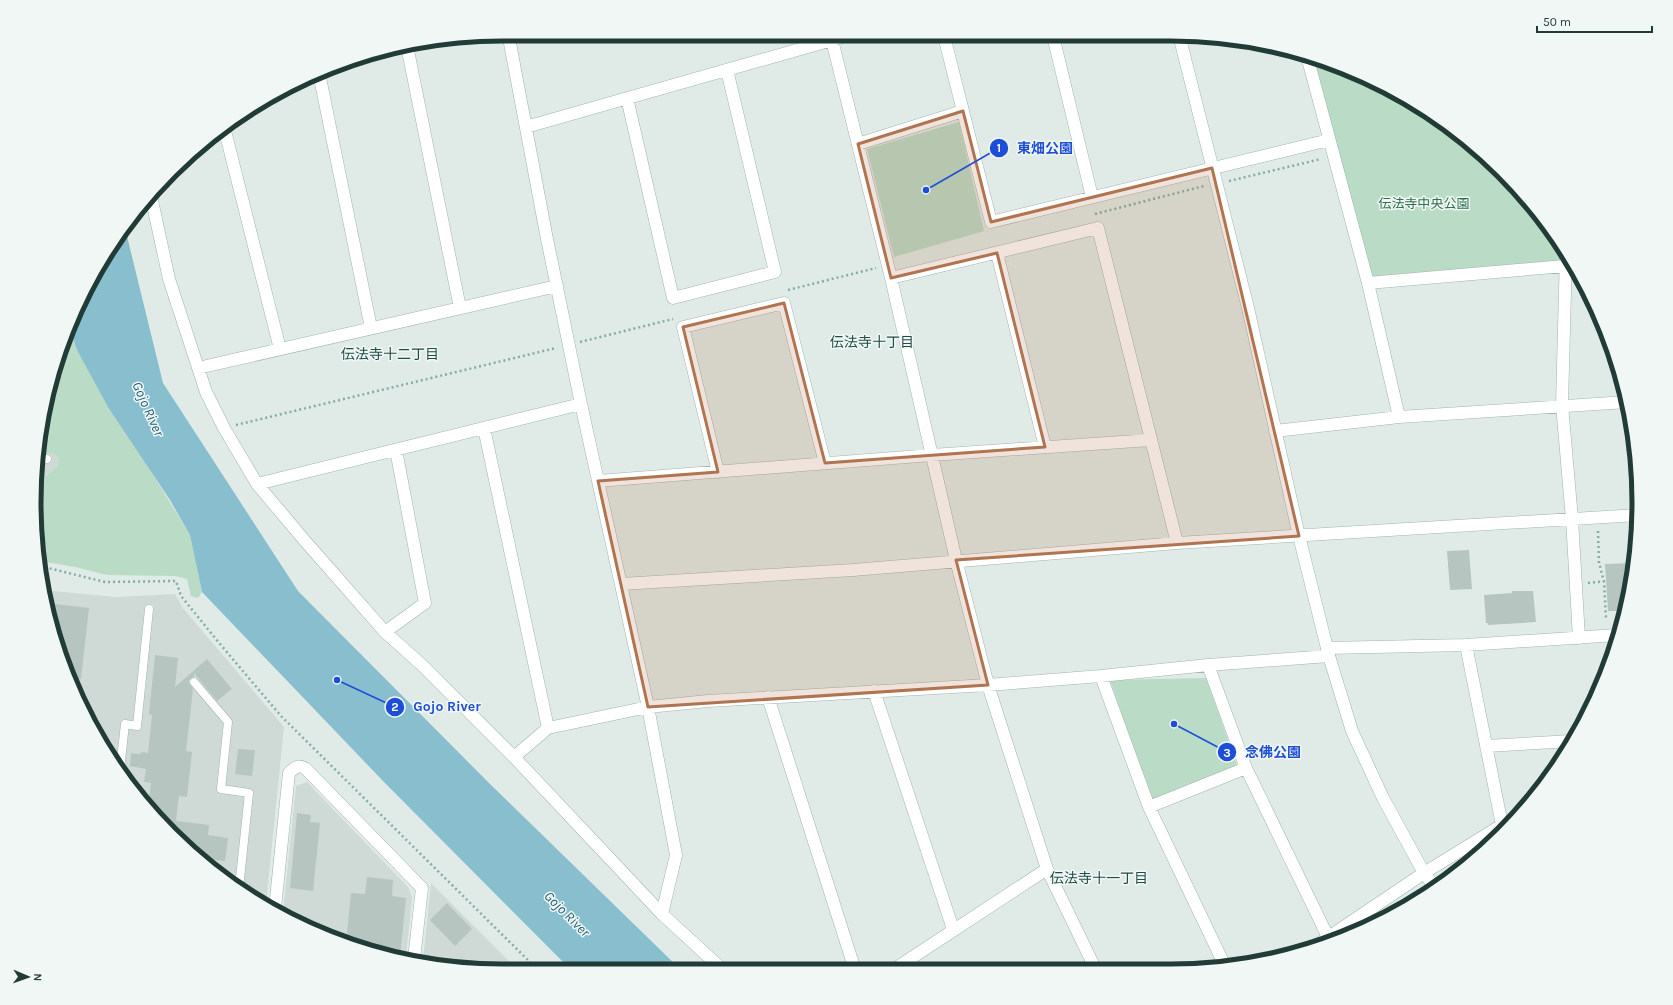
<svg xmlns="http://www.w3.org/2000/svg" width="1673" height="1005" font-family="Karla,'Noto Sans JP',sans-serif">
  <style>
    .built { fill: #cfdad6 }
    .green { fill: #badbc6 }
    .water { fill: #89becf }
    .building { fill: #b6c5c0 }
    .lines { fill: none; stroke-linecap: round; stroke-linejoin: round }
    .lane-casing { stroke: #a3b3ae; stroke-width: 9 }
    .street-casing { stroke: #a3b3ae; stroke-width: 13 }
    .secondary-casing { stroke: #9fb6b0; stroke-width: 13 }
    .path { stroke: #82ada4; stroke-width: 2.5; stroke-dasharray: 2 3; stroke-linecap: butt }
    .lane { stroke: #fff; stroke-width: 8 }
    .street { stroke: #fff; stroke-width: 12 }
    .secondary { stroke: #fff; stroke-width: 12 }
    .marked { fill: #b07450; fill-opacity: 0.2; stroke: #b07450; stroke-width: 3; stroke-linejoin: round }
    .labels { text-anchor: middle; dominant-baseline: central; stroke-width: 3; stroke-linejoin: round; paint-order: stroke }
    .park-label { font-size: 13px; fill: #2d704d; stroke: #f1f7f5 }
    .neighbourhood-label { font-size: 14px; fill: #1e4c45; stroke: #f1f7f5 }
    .water-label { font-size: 14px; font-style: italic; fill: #1e5e74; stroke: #f1f7f5 }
    .rim { fill: none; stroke: #213b36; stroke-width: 5 }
    .leader { fill: none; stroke: #1d4ed8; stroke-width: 1.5 }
    .callout-dot { fill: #1d4ed8; stroke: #f1f7f5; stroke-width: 1.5 }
    .mark-label { font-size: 12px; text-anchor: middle; font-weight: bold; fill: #fff }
    .callout-label { font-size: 14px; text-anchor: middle; font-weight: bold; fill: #1d4ed8; stroke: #f1f7f5; stroke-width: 3; stroke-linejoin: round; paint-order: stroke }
  </style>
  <rect width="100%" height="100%" fill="#e0ebe7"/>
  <path class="built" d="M37,452L53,454L59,458L58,466L45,477L35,482Z
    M43,590L116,597L175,594L182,607L284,727L266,904L242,892L171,834L131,788L97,737L59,653Z
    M307,782L408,887L412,897L406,957L352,946L283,912L296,786Z
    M431,883L518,970H472L423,960Z"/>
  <path class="green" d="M1307,56L1321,59L1431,113L1502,171L1560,242L1565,252V266L1368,283Z
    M959,122L984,231L894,257L867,149Z
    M70,329L77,350L190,535L202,592L198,598L191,596L187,579L175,576L107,575L75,567L40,561L34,503L35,482L45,477L58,466L59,458L53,454L37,452L38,441L59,352Z
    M1206,678L1238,768L1152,801L1110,680Z"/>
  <path class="water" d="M125,228L163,383L298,591L490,784L681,970H571L383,781L202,592L190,535L170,500L108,407L77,350L70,329L113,242Z"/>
  <path class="building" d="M1469,550L1472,589L1450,590L1447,551Z
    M1633,563L1630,594L1625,611H1608L1605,564Z
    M1512,591H1533L1536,622L1488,625V623H1486L1484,595L1512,593Z
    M46,603L89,608L81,679H79L78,695L59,653Z
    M155,655L178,658L175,687L207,659L232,689L217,701L194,673V677L189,680V683L193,689L186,751L192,752L187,797L179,796L176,821L209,825L208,835L228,838L225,861L202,859L171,834L148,807L151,783L144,782L146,769L130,766L131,753L141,754V752L148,753L152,715L149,714Z
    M238,749L255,750L252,776L235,774Z
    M297,813L311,815L310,822L320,823L313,891L290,888Z
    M367,877L393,880L392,896L406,898L400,956L352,946L346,943L351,893L365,894Z
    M447,903L472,929L455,946L430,920Z"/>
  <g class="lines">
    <g class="lane-casing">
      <path id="lane" d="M37,460L47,459
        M194,682L228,722L221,789L249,793L239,888H237
        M118,768L120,769L125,724L137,726L149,609"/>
    </g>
    <g class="street-casing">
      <path id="street" d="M831,36L891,278L956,560L988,685L1047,869L1096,970
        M944,36L991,222L1329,140
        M1053,36L1092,197
        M509,38L546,234L581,404L648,707L676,855L662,914
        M407,46L460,308
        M1307,56L1368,283L1399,417
        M319,73L371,328
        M627,98L673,298L775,272L727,70
        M224,127L280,349
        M526,127L846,36
        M858,144L963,111
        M151,196L169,279L206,392L224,428L257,484L305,541L385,632L423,666L514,757L662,914L723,970
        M1566,252L1562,405L1572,519L1579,638
        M997,253L1045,447
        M891,278L1098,228L1177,543
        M1368,283L1565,266
        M198,368L557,286
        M484,428L548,728
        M1275,431L1399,417L1627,402
        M718,472L683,327L784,303L825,463
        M598,481L932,455L1151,440
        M257,484L581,404
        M621,584L853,570L1177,543L1638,515
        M385,632L425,603L396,450
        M1327,648L1466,645L1617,635
        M1208,665L1329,656
        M1101,676L1149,807L1225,966
        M874,691L953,929
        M768,697L855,970
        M1486,746L1571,741
        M514,757L548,728L648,707L708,701L988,685L1101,676L1208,665L1246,768L1149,807
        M1246,768L1328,937
        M1424,873L1502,825L1466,645
        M893,970L1047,869"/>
    </g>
    <g class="secondary-casing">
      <path id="secondary" d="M1179,35L1248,308L1299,536L1329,656L1352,731L1383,798L1424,873L1435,887
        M275,908L289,773C295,767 299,764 306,769L422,888L414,959
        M1317,945L1424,873"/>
    </g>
    <path class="path" d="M1229,181L1321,159
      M1095,214L1204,186
      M788,290L876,268
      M580,342L673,319
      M236,425L556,348
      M1598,531L1599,562L1604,582L1606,618
      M40,566L105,582L176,581L181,596L220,644L281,716L538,970
      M1588,583L1607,581"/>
    <use href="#lane" class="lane"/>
    <use href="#street" class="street"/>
    <use href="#secondary" class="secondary"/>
  </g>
  <path class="marked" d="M963,111L991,222L1212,168L1299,536L956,560L988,685L648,707L598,481L718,472L683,327L784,303L825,463L1045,447L997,253L891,278L858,144Z"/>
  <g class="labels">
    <g class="park-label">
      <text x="1424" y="203">伝法寺中央公園</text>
    </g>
    <g class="neighbourhood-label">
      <text x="872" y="342">伝法寺十丁目</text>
      <text x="390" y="354">伝法寺十二丁目</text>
      <text x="1099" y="878">伝法寺十一丁目</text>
    </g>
    <g class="water-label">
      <text transform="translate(148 409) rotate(66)">Gojo River</text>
      <text transform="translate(567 914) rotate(45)">Gojo River</text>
    </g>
  </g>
  <path d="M0 0H1673V1005H0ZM502 41H1171A461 461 0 0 1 1632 502V503A461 461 0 0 1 1171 964H502A461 461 0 0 1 41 503V502A461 461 0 0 1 502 41Z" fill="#f1f7f5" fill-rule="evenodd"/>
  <path class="rim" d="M502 41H1171A461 461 0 0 1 1632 502V503A461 461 0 0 1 1171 964H502A461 461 0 0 1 41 503V502A461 461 0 0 1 502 41Z"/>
  <path class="leader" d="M926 190L999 148M337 680L395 707M1174 724L1227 752"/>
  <g class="callout-dot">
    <circle cx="926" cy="190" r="4"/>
    <circle cx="337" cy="680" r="4"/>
    <circle cx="1174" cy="724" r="4"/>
    <circle cx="999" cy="148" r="10"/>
    <circle cx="395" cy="707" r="10"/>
    <circle cx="1227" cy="752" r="10"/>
  </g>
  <g class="mark-label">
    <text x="999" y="152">1</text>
    <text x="395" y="711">2</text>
    <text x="1227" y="757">3</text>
  </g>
  <g class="callout-label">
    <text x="1045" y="153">東畑公園</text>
    <text x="447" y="711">Gojo River</text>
    <text x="1273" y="757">念佛公園</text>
  </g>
  <g transform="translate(28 977) rotate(92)" stroke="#f1f7f5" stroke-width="3" paint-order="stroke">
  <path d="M0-3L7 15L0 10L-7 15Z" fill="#213b36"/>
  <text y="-6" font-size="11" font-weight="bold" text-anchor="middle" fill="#213b36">N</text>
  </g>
  <path d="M1537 26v6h115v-6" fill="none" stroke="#213b36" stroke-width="2"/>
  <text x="1543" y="26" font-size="12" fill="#213b36" stroke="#f1f7f5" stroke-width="3" paint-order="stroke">50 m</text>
</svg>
